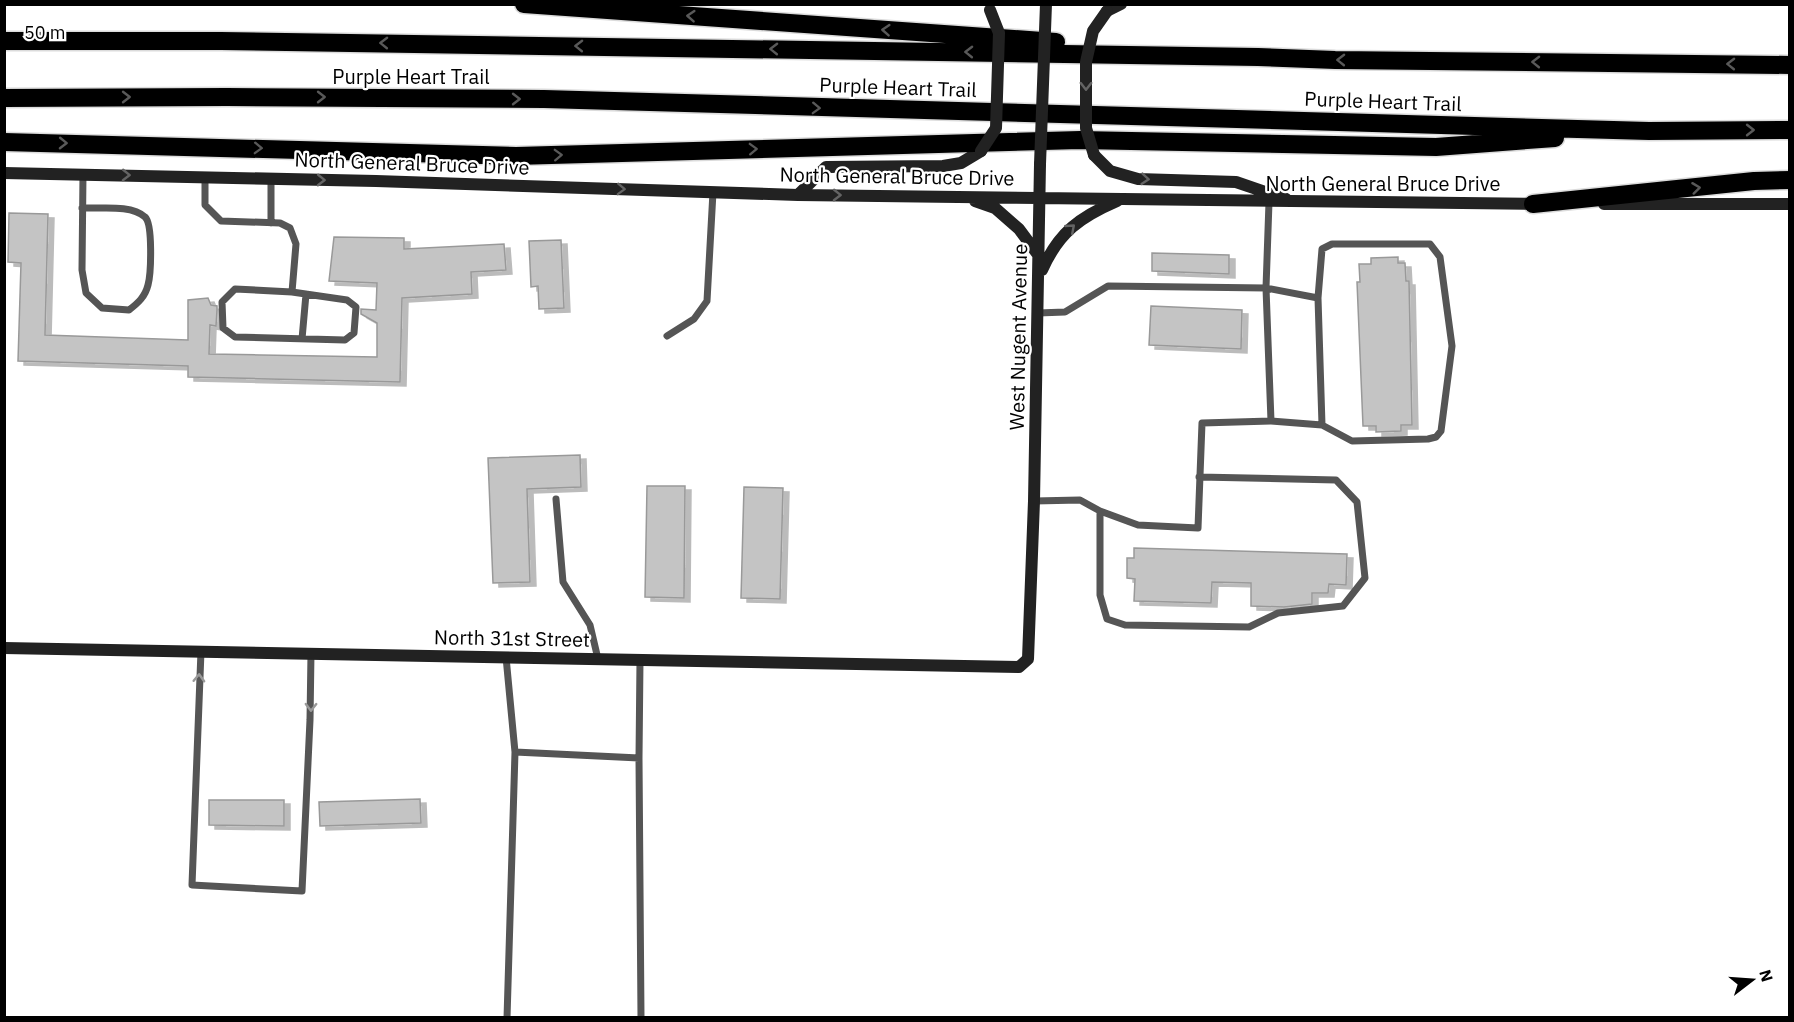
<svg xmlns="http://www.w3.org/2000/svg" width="1794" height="1022" font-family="'IBM Plex Sans',sans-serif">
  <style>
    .building { fill: #c4c4c4; stroke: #999; stroke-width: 1.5; filter: url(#shadow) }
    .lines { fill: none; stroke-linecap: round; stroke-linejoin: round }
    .highway-casing { stroke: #dbdbdb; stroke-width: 21 }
    .lane { stroke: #555; stroke-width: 7 }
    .secondary { stroke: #222; stroke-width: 12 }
    .highway { stroke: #000; stroke-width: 18 }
    .secondary-bridge { stroke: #222; stroke-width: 12 }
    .oneway { stroke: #595959 }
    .oneway2 { stroke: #646464 }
    .oneway3 { stroke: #999 }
    .labels { text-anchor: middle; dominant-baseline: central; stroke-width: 4.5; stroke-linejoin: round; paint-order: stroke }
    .street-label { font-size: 20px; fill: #000; stroke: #fff }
  </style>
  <defs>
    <filter id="shadow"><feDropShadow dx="6" dy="4" stdDeviation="0" flood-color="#0004"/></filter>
  </defs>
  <rect width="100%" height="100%" fill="#fff"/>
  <path class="building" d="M9,213L48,214L45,335L188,340V300L208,298L211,305L217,306V310L216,326L210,325L209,354L377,357V323L361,314V309L376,310L377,283L329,281L334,237L404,238V249L504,244L506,270L471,272L472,294L402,298L400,382L188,377V366L18,361L21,263L8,262Z
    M561,240L564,308L539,309L538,286L531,287L529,241Z
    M1152,253L1229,255V274L1152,271Z
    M1398,257V263H1405L1406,281H1409L1412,425H1401V431L1376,432V426H1363L1357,282H1360L1359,264H1371V258Z
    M1151,306L1242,310L1241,349L1149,345Z
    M580,455L581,487L527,489L530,582L493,583L488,458Z
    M647,486H685L684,598L645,597Z
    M744,487L783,488L780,599L741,598Z
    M1134,548L1347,554L1346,585L1329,584L1328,593H1312V604L1284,607L1251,606V583L1212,582L1211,603L1134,601L1135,579L1127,578V558H1134Z
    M420,799L421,823L320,826L319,802Z
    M209,800H284V826L209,825Z"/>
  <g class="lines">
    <g class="highway-casing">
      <path id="highway" d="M524,4L1056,42
        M4,41H221L1258,57L1335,60L1790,65
        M4,98L227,97L544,99L1649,131L1790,130
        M4,142L516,156L1080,140L1436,147L1555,138
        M1533,204L1754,181L1790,180"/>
    </g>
    <path class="lane" d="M205,177V205L221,221L280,223L290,228L296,244L292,292L347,300L356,307L354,333L345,340L235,337L223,328L222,302L235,289L292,292
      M271,178V223
      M82,208C100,209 131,204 145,217C153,224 151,274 148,285C145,297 138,303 129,310L102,308L86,293L82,270L83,174
      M1318,298L1322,425
      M1038,313L1065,312L1108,286L1266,288L1318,298L1322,249L1332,244H1430L1440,257L1452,346L1441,431L1436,437L1428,439L1352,441L1322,425L1271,421
      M667,336L694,319L707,301L713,192
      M302,339L306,294
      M556,499L563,582L590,625L598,659
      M1034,501L1080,500L1100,511V595L1107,619L1125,625L1249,627L1278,613L1343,606L1365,578L1357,502L1336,480L1199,477
      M1100,511L1138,525L1198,528L1202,423L1271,421L1266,288L1269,202
      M201,651L192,885L302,891L310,720L311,653
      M506,657L515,752L639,758L640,660
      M639,758L641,1018
      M507,1018L515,752"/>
    <path class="secondary" d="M1107,11L1121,4
      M1094,155L1110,171L1138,179L1236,182L1286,199
      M4,173L376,181L798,195L1539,204
      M798,195L826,167L943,166L961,163L981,151
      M975,201L995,208L1019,229L1039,256
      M1604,204H1790
      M1042,270C1059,232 1080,217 1117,201
      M4,648L1019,667L1028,659L1034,501L1040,164"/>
    <use href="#highway" class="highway"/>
    <path class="secondary-bridge" d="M981,151L996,128L999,33L990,10
      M1094,155L1086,128V62L1093,31L1107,11
      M1040,164L1046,4"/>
  </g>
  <defs><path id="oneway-chevron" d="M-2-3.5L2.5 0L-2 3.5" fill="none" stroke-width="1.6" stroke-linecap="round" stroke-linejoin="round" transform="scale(1.5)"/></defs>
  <g class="oneway">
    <use href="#oneway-chevron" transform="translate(691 16) rotate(-176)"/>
    <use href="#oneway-chevron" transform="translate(886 30) rotate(-176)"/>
    <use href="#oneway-chevron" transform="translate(384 43) rotate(-179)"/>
    <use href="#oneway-chevron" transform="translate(579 46) rotate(-179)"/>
    <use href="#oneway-chevron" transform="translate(774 49) rotate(-179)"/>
    <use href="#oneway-chevron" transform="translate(969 52) rotate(-179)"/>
    <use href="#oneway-chevron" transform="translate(1341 60) rotate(-179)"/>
    <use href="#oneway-chevron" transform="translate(1536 62) rotate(-179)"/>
    <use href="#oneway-chevron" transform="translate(1731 64) rotate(-179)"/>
    <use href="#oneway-chevron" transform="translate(126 97)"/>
    <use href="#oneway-chevron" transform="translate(321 97)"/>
    <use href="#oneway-chevron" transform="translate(516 99)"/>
    <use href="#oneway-chevron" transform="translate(816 108) rotate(2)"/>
    <use href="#oneway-chevron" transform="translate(1750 130)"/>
    <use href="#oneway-chevron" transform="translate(63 143) rotate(1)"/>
    <use href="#oneway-chevron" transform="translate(258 148) rotate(2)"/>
    <use href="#oneway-chevron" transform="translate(753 149) rotate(-2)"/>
    <use href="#oneway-chevron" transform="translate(558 155) rotate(-2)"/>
    <use href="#oneway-chevron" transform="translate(1696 188) rotate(-7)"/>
  </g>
  <g class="oneway2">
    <use href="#oneway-chevron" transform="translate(1086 86) rotate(90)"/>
    <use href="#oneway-chevron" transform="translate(126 175) rotate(1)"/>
    <use href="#oneway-chevron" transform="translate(1145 179) rotate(5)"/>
    <use href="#oneway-chevron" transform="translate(321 180) rotate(1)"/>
    <use href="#oneway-chevron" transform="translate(621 189) rotate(2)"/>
    <use href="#oneway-chevron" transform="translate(837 195) rotate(1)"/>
    <use href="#oneway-chevron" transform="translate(1071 228) rotate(-41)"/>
  </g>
  <g class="oneway3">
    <use href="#oneway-chevron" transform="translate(199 678) rotate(-88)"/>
    <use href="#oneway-chevron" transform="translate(311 707) rotate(91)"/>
  </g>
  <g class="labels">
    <g class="street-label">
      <text x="411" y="76">Purple Heart Trail</text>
      <text transform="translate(898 87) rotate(2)">Purple Heart Trail</text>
      <text transform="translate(1383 101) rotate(2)">Purple Heart Trail</text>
      <text transform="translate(412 163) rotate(2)">North General Bruce Drive</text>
      <text transform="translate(897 176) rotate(1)">North General Bruce Drive</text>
      <text x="1383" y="183">North General Bruce Drive</text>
      <text transform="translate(1018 337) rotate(-89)">West Nugent Avenue</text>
      <text transform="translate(512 638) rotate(1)">North 31st Street</text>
    </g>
  </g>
  <rect width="1794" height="1022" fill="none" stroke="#000000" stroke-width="12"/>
  <g transform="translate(1752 980) rotate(73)" stroke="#ffffff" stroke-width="4.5" paint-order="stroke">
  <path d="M0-4.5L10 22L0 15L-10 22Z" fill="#000000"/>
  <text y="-9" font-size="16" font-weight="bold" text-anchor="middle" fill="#000000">N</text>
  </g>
  <path d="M15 39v9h122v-9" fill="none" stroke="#000000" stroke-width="3"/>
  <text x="24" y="39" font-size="18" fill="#000000" stroke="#ffffff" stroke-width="4.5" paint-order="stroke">50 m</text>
</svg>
